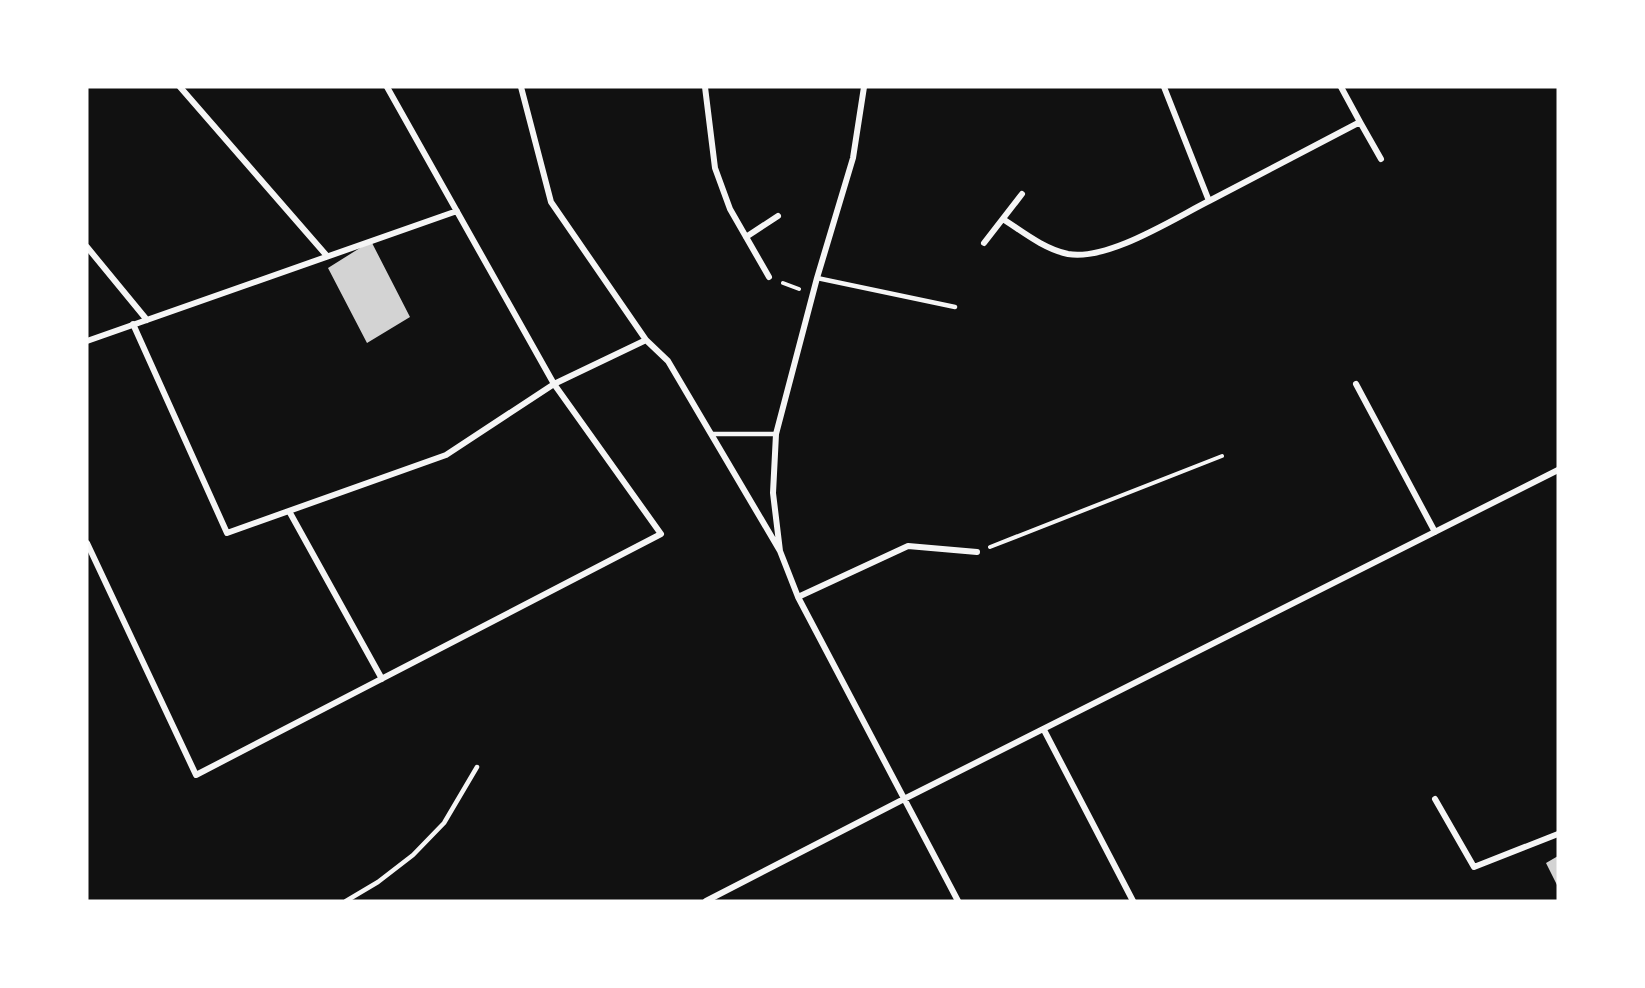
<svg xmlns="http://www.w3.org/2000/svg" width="1645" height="988" font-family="'PT Sans',sans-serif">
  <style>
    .building { fill: #d3d3d3 }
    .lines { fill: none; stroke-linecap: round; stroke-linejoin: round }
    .path { stroke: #f5f5f5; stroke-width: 4 }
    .service { stroke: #f5f5f5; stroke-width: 4.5 }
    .minor { stroke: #f5f5f5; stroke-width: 6 }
  </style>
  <rect width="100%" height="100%" fill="#111"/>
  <path class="building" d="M371,241L410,317L367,343L328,268Z
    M1558,856V887L1546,863Z"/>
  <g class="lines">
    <path class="path" d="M783,283L799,289
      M990,547L1222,456"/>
    <path class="service" d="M817,278L955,307
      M711,434H776
      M346,901L378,882L413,855L444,823L477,767"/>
    <path class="minor" d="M180,87L327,256
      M521,87L551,202L646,340
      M705,87L715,168L730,209L769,277
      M864,87L853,158L817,278L776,434L773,493L780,551L798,597L958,901
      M1360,122L1381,159
      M1209,201L1360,122L1341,87
      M1003,219C1023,232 1044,249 1068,254C1108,261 1173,219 1209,201L1164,87
      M746,237L778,216
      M984,243L1022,194
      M87,247L147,320
      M133,324L227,533L446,455L554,384L646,340L668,361L780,551
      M87,341L457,211
      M1356,384L1435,532
      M289,511L382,679
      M87,543L196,775L661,534L554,384L387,87
      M798,597L908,546L977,552
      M1044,730L1133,901
      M1435,799L1474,867L1558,834
      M706,901L904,799L1558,470"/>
  </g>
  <rect width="1645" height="988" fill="none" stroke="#ffffff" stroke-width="177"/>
</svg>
